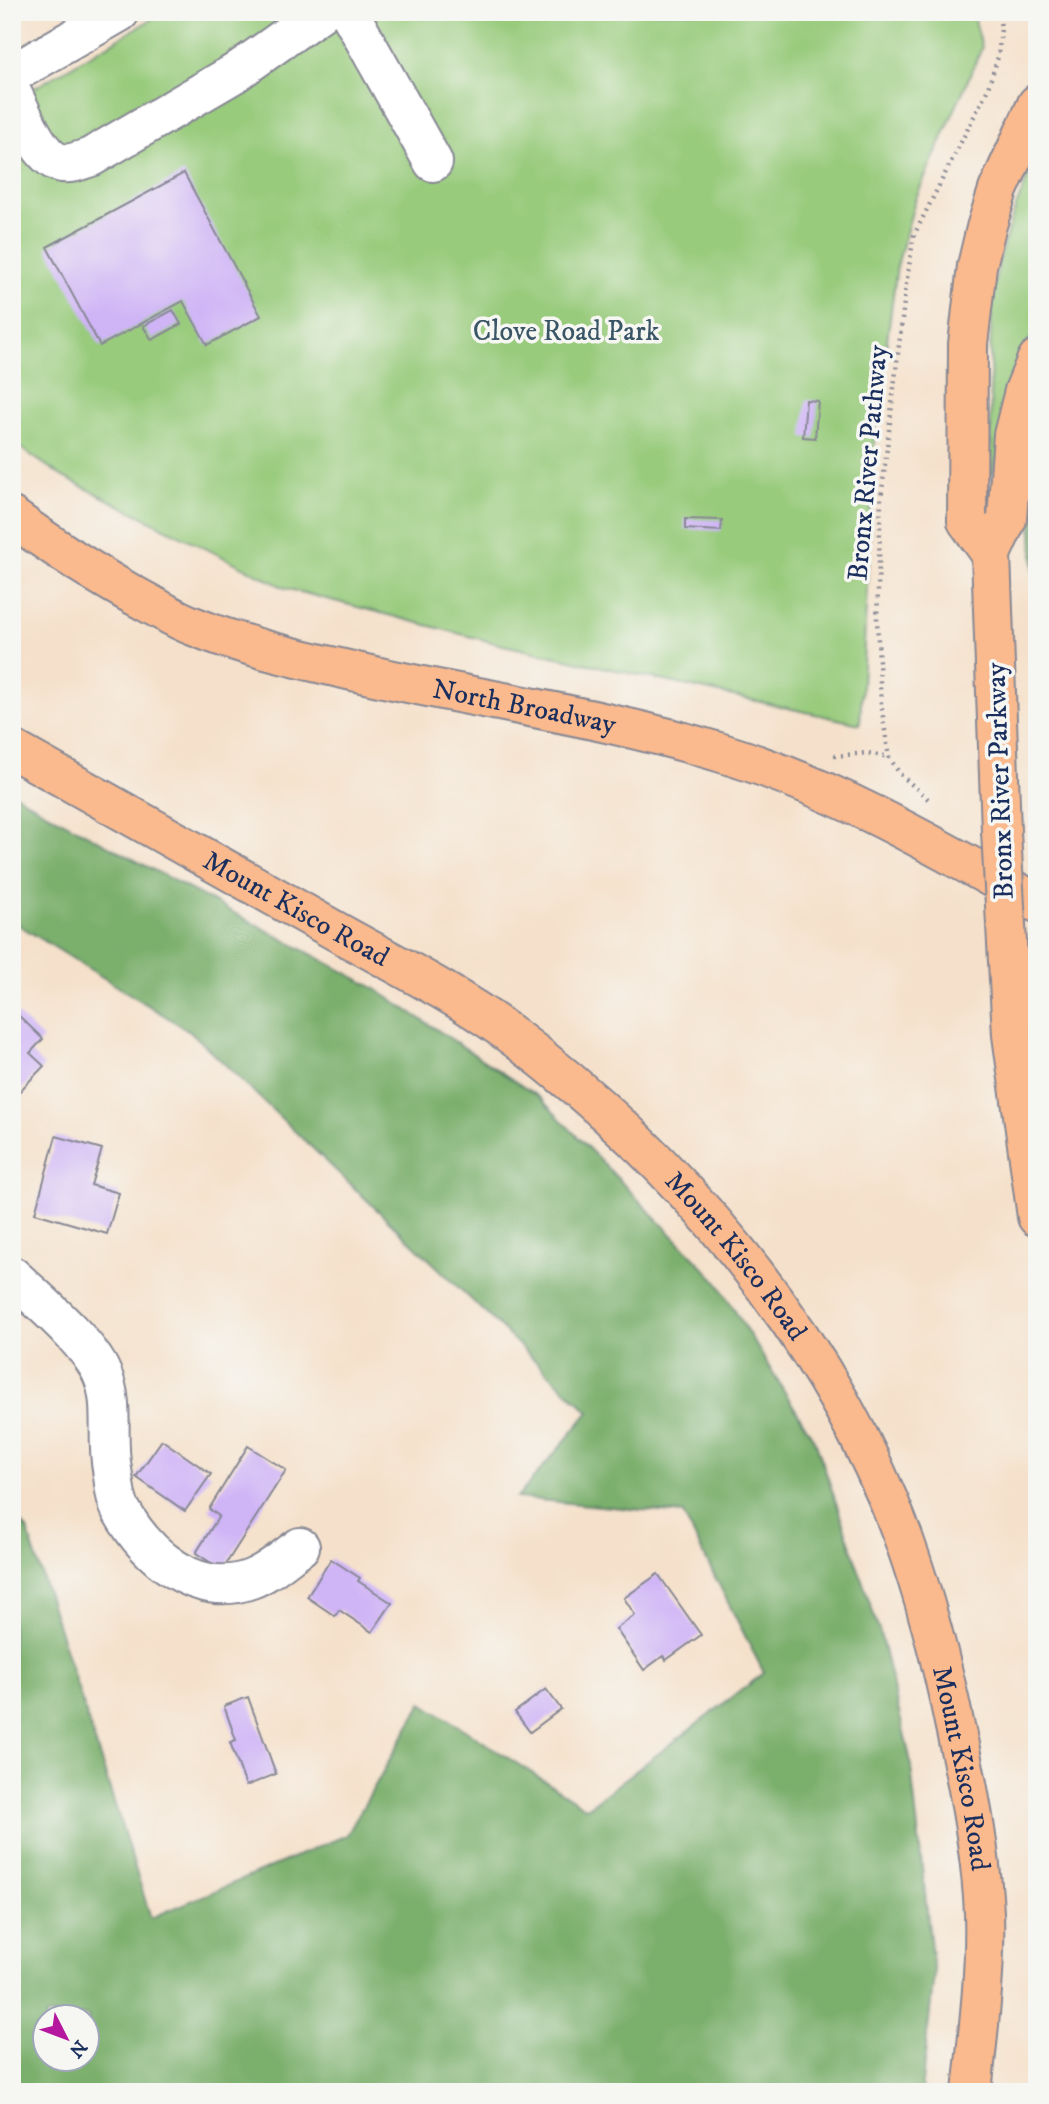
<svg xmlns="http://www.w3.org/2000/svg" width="1049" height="2104" font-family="'IM FELL DW Pica',serif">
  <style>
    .green { fill: #98cb7c; stroke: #5a7d6d; stroke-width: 2 }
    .forest { fill: #7aaf6c; stroke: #4a6f65; stroke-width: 2; fill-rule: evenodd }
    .building { fill: #cfb4f6 }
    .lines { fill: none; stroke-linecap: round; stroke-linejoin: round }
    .minor-casing { stroke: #888894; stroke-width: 42 }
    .major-casing { stroke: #888894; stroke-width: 42 }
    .path { stroke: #888894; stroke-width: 4.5; stroke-dasharray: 2 5; stroke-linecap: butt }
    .minor { stroke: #fff; stroke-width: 38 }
    .major { stroke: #fbba8d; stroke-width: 38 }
    .major-bridge-casing { stroke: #888894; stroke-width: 42; stroke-linecap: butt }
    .major-bridge { stroke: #fbba8d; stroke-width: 38 }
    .labels { text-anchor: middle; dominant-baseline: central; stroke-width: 7; stroke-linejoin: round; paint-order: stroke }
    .park-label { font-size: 28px; fill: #3a5666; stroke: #f6f6f2 }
    .street-label { font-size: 28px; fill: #1b2f5e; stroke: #f6f6f2 }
  </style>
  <rect width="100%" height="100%" fill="#f6f6f2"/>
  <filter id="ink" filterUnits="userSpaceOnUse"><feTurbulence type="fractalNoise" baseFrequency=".0143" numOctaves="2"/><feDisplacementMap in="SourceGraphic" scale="14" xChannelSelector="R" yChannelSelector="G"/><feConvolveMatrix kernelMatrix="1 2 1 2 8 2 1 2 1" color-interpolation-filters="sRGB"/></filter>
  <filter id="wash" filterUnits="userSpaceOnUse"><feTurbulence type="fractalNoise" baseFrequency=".00686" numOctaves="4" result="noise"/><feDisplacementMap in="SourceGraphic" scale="28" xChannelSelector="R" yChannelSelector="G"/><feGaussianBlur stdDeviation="1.57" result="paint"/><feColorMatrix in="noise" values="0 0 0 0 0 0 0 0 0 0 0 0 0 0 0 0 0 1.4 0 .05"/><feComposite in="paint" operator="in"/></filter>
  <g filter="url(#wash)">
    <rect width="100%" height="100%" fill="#f5e1cb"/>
    <path class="green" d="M164,12H973L982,48L915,200L897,266L875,429L860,724L503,645L285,588L63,477L12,442V101Z
      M1037,157V328L1028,343L991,480C992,424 988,366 992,310C995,257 1015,204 1037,157Z"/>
    <path class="forest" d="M1037,425V625L1029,480Z
      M12,792L45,812L371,986L540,1098L716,1280L816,1443L880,1633L910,1758L934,1975L921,2092H12V1514L27,1529L151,1918L347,1835L422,1703L587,1808L764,1673L683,1514L517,1498L589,1412L191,1032L12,921ZM46,2016H88V2058H46Z"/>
    <g id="blocks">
      <path class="building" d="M184,173L261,316L207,345L183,301L100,346L47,247Z
        M173,310L181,324L152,340L143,326Z
        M806,400L818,401L815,438L803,437Z
        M685,519L722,520L721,531L685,529Z
        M15,1012L43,1039L30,1053L44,1066L12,1099V1014Z
        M56,1136L102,1149L91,1185L119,1193L107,1234L35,1213Z
        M162,1440L211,1474L185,1511L136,1477Z
        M248,1446L286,1470L222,1570L196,1553L219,1516L209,1509Z
        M331,1559L360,1578L358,1581L392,1603L372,1632L339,1610L335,1616L307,1597Z
        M658,1574L701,1635L666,1660L663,1656L644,1670L616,1629L635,1615L624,1598Z
        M546,1689L561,1709L530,1732L515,1712Z
        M248,1697L276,1774L246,1786L230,1742L236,1740L224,1706Z"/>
    </g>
  </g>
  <g filter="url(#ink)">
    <use href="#blocks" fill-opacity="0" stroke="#888894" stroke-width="2"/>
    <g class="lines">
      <g class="minor-casing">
        <path id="minor" d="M349,12L433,162
          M12,74L120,12
          M12,93C22,112 37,154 58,162C69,166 81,160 91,157L235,73L321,12
          M12,1276C38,1300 89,1343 102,1374C115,1403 106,1438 112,1469C114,1481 115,1500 121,1510C146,1555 197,1600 251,1579C268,1573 285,1557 300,1547"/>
      </g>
      <g class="major-casing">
        <g id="major">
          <path id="s1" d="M12,517C56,549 101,578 148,603C163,611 177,620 193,626C242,646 296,658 348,670C472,699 599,715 722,753C834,787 935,846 1037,903"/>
          <path d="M991,554L967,521L968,344L977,266L986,228L998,190L1037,104"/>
          <path id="s2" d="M12,749C116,808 221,866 325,925C383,958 449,990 503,1029C677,1157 827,1333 903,1537C925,1598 942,1663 955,1727C969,1788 981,1850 984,1913C986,1971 978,2034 972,2092"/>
          <path d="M1001,831L991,554L1007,519L1013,435L1024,391L1037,359"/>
          <path d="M1006,925L1012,1035L1037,1217"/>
        </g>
      </g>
      <path class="path" d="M834,756L867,753L889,757
        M928,799L900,774L889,757L881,704L877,620L881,499L906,285L914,235L987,91L998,57L1001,29L999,12"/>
      <use href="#minor" class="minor"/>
      <use href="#major" class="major"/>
      <g class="major-bridge-casing">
        <path id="major-bridge" d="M1001,831L1006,925"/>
      </g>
      <use href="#major-bridge" class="major-bridge"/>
    </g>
  </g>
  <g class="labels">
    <g class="park-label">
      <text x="566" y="331">Clove Road Park</text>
    </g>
    <g class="street-label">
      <text transform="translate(868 463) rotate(-85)">Bronx River Pathway</text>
      <text stroke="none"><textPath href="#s1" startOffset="553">North Broadway</textPath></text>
      <text transform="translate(1000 781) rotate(-92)">Bronx River Parkway</text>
      <text stroke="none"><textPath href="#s2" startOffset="326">Mount Kisco Road</textPath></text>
      <text stroke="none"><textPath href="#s2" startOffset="892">Mount Kisco Road</textPath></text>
      <text stroke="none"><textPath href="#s2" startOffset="1460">Mount Kisco Road</textPath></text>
    </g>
  </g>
  <rect width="1049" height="2104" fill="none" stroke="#f6f6f2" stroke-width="42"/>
  <g transform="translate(66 2038) rotate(132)"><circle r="33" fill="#f6f6f2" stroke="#9ea6b7" stroke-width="2"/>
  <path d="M0-5L12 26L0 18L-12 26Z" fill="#b5179e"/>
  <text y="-10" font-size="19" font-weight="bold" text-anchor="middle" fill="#1b2f5e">N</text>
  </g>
</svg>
